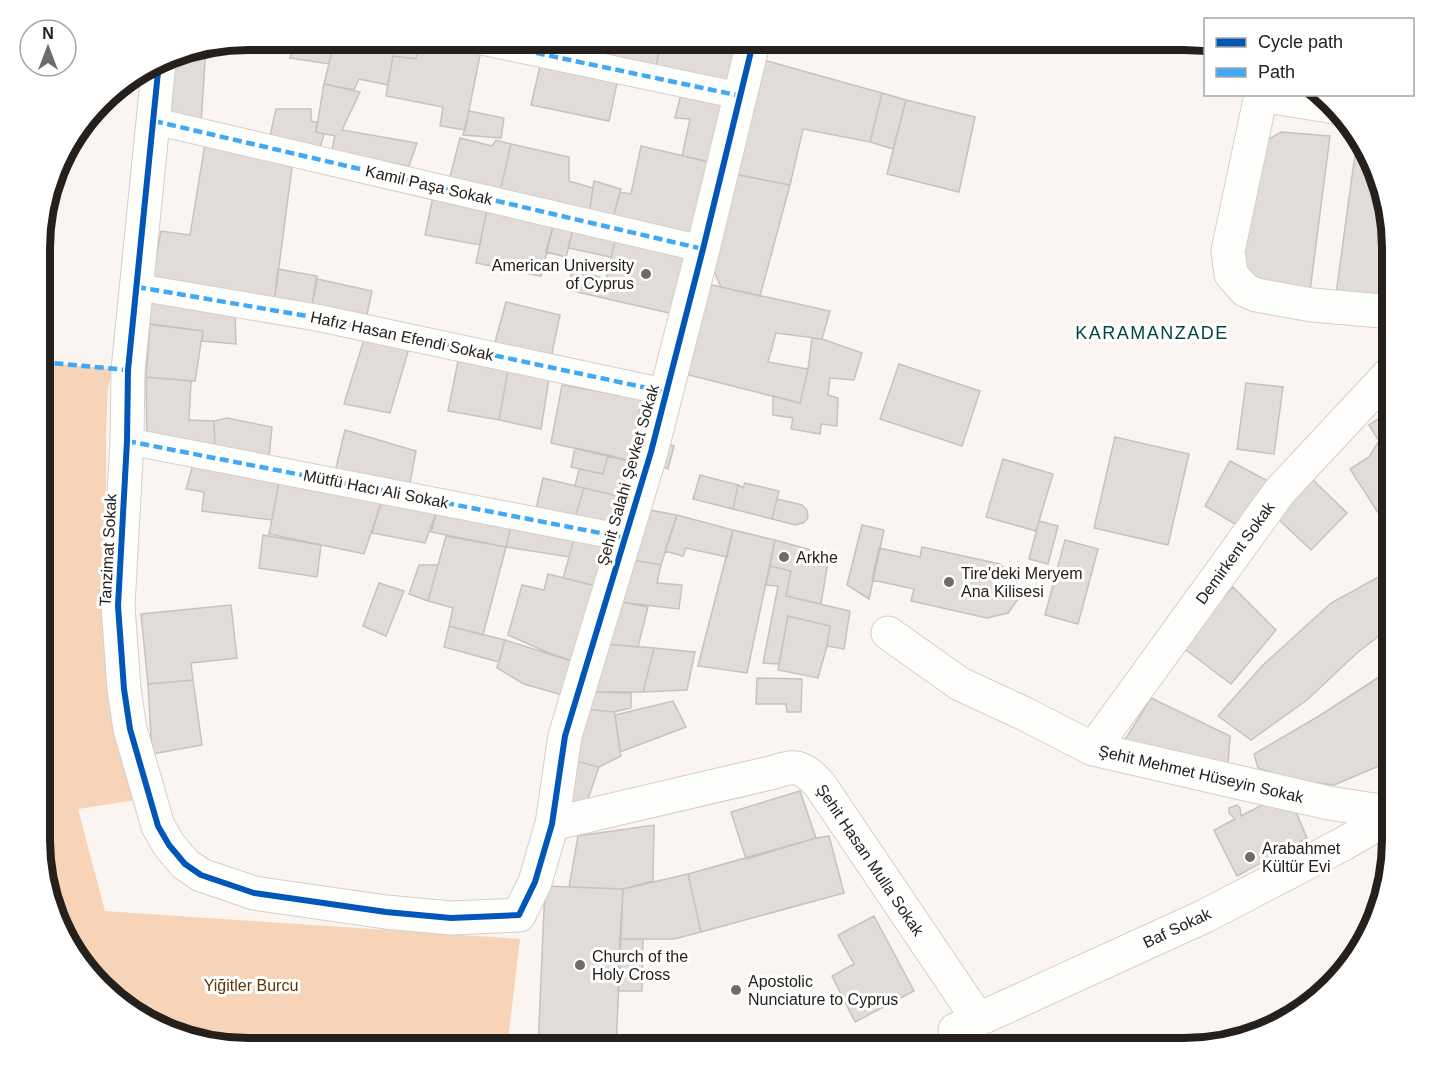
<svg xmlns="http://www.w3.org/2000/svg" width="1432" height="1088" font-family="Helvetica,sans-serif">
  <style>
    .green { fill: #f7d4b8 }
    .building { fill: #e1dcd8; stroke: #c8c2be; stroke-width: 1.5 }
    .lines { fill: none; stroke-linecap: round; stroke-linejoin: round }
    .pedestrian-casing { stroke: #d4cfcb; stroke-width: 28 }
    .minor-casing { stroke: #d4cfcb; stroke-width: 35 }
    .pedestrian { stroke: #fefefd; stroke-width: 26 }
    .minor { stroke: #fefefd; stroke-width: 33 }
    .quiet { stroke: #3fa9f5; stroke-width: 4.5; stroke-dasharray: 9 4.5; stroke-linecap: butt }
    .cycleway-casing { stroke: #fff; stroke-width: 10 }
    .cycleway { stroke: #0057b8; stroke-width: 6 }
    .poi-dot { fill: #706b66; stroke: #fff; stroke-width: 2 }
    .labels { text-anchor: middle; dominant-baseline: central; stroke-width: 6; stroke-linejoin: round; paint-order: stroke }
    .street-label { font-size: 16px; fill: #25201b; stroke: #fff }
    .poi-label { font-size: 16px; fill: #25201b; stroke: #fff; text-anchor: start }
    .park-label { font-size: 16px; fill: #623403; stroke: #fff }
    .neighbourhood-label { font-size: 18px; letter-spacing: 1.5px; fill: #014541; stroke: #fff }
    .rim { fill: none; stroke: #25201b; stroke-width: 8 }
  </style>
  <rect width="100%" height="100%" fill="#faf5f1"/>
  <path class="green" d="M41,362L112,369L108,389L106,436L107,657L149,798L78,809L105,911L520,939L507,1049H234L168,1033L110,998L61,933L39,855Z"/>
  <path class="building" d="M247,39H256L254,51L218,47V44Z
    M256,39H295L293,48L268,44L265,53L254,51Z
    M295,39H335L329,64L290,58Z
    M335,39H420L416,59L393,56L388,85L359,79L354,90L324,84Z
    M420,39L481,50L465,130L440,126L443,107L386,96L393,56L416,59Z
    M502,39H566L563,53Z
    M566,39H661L655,73L563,53Z
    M661,39H747L735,90L655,73Z
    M803,39H832L831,46Z
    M206,46L201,125L162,119L171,56L180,50Z
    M760,59L882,93L870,142L803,129L790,185L730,173Z
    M541,62L618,78L609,121L531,105Z
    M324,84L360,92L342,130L417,143L409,166L331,153L335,136L316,132Z
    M682,90L731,98L718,164L682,156L690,119L675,118Z
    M882,93L906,100L893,149L870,142Z
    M906,100L975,117L959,192L887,174Z
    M276,109H311V121L317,122L316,132L324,134L320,148L269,140Z
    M469,111L504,118L501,138L463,135Z
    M1281,132L1330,136L1310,291L1241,276L1261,148L1266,141Z
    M460,138L492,146L496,140L511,144L500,192L450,177Z
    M205,144L293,160L274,304L151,285L161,231L190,235Z
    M511,144L569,157V181L593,188L589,215L500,192Z
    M641,146L718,164L698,239L612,221L620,192L631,194Z
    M1356,147L1366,148L1372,155L1393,247V301L1336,294Z
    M738,175L790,185L760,296L721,287L713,269Z
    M594,181L621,189L612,221L589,215Z
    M434,192L488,204L480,245L425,235Z
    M488,204L555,218L541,276L476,263Z
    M555,218L575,223L566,257L546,252Z
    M575,223L617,233L611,257L568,248Z
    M617,233L690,251L674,314L568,290L572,269L606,279Z
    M278,269L317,276L311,311L274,304Z
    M317,279L372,291L366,319L311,311Z
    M703,283L830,311L822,339L776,333L768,362L808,369L800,403L681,373Z
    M150,300L235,314L236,344L202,341L203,331L147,324Z
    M506,302L560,315L551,358L494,346Z
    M150,324L203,331L195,381L146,377Z
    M365,336L410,345L390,413L344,404Z
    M812,338L822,339L862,353L854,380L830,378L828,395L838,398L837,426L821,424L820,434L791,429L793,418L773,415V396L800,403L808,369Z
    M458,361L508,370L499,420L448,411Z
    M899,364L980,391L962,446L880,419Z
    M508,370L549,379L541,429L499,420Z
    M146,377L191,381L189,420L214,421L215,448L147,440Z
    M1246,383L1283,387L1274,454L1237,449Z
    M562,385L642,399L629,461L551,443Z
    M1384,415L1393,429V536L1350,469L1369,457L1379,441L1369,425Z
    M227,418L272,427L269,458L215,448L214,421Z
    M345,430L416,451L409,488L335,472Z
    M1115,437L1189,454L1168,545L1094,528Z
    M670,445L674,446L668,469L663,467Z
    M575,448L608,455L603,474L571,467Z
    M608,455L629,461L622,497L575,486L579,469L603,474Z
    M1003,459L1053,474L1036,531L986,517Z
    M194,461L280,477L272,520L202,511L204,492L186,489Z
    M1230,461L1268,481L1240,527L1205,506Z
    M700,475L738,485L733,509L693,499Z
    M280,477L383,497L364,554L269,534Z
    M543,478L584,488L573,524L534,517Z
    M1311,478L1347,513L1311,550L1275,516Z
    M745,483L779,491L772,519L733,509L738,485L743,488Z
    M584,488L622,497L614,532L573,524Z
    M383,497L439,505L425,543L372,533Z
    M777,499L802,505L807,510L808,518L803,523L795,525L772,519Z
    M439,505L512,522L506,547L431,532Z
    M639,508L677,515L661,565L627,559Z
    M677,515L733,530L727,557L686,548L683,556L665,551Z
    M1039,521L1058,526L1048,564L1029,559Z
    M512,522L575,536L569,557L506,547Z
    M862,525L884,530L869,599L847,585Z
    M733,530L775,540L747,673L698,666Z
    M263,535L321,545L317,577L259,568Z
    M446,536L506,547L483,635L449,626L453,608L428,601Z
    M575,536L612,542L600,587L563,578Z
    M775,540L829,555L821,604L786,596L791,571L770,566Z
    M1065,540L1098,549L1078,624L1045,615Z
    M922,547L1000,564L1016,579L1018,599L1008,613L987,618L911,601L914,589L872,580L879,548L920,557Z
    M627,559L661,565L657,583L682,585L679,609L611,601Z
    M419,565H438L428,601L409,594Z
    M770,566L791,571L786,596L850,611L844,649L827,646L830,626L788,616L779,664L763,663L778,586L766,585Z
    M1393,569V625L1357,653L1307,700L1251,740L1218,716L1262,666L1331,603Z
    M548,574L600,587L578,663L549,653L508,635L522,585L544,590Z
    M379,583L404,591L386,636L363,626Z
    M1233,587L1276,630L1231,684L1178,644Z
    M615,601L648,607L638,647L605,644Z
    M231,605L237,658L191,663L193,680L148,684L141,614Z
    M788,616L830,626L827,646L818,678L778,670Z
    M449,626L505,640L499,662L444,647Z
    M505,640L578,663L566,696L524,684L497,668Z
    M605,644L654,648L643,692H589Z
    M654,648L695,652L687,690L643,692Z
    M1393,668V760L1334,785L1291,779L1258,768L1254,754L1319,716Z
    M757,678L802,679L801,712H787L786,704H756Z
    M193,680L202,745L152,754L148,684Z
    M589,692L631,693V708L614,712L584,709Z
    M1151,698L1230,736L1228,764L1123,743Z
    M673,701L686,727L620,752L615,715Z
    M584,709L614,712L615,715L621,756L599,767L567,759Z
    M567,759L599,767L583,813L555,808Z
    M800,791L816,838L746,859L731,812Z
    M1237,805L1240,808L1241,816L1262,805H1293L1307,838L1237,876L1214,830L1235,819L1229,813V808Z
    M654,825L653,881L623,889L569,887L578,836Z
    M829,836L844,893L701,932L688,874L816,838Z
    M688,874L701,932L674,939H620L623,889Z
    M545,886L623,889L616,1049H538Z
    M874,916L914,991L855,1022L832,976L854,964L838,935Z
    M620,939H643L642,991H618Z
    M760,1043L762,1049H744Z"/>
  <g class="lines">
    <g class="pedestrian-casing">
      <path id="pedestrian" d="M470,39L741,96
        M154,121L703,249
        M137,287L319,318L666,392
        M127,441L626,538"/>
    </g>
    <g class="minor-casing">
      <path id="minor" d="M159,62L128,370L127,441L118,606L124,689L130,729L158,826L169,845L185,864L201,875L254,893L386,912L451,918L519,915L535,882L552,824L565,736L651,452L703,249L754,39
        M1261,95L1228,251L1231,274L1245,290L1256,295L1312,305L1393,312
        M1261,95L1335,107
        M888,633L960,684L1025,714L1093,749L1329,803L1393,813
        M1093,749L1280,491L1393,370
        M552,824L770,773C796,765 800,764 820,785L978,1019
        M955,1030L1205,916L1343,844L1393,815"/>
    </g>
    <use href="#pedestrian" class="pedestrian"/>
    <use href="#minor" class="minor"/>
    <path class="quiet" d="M470,39L741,96
      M154,121L703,249
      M137,287L319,318L666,392
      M41,362L128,370
      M127,441L626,538
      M40,829L46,878"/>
    <g class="cycleway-casing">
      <path id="cycleway" d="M159,62L128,370L127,441L118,606L124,689L130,729L158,826L169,845L185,864L201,875L254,893L386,912L451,918L519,915L535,882L552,824L565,736L651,452L703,249L754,39"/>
    </g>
    <use href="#cycleway" class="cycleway"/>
  </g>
  <g class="poi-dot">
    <circle cx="646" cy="274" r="6"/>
    <circle cx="784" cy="557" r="6"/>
    <circle cx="949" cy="582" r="6"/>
    <circle cx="1250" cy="857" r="6"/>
    <circle cx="580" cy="965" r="6"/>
    <circle cx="736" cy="990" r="6"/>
  </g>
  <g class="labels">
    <g class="street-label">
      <text transform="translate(429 185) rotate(13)">Kamil Paşa Sokak</text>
      <text transform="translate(402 336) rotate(12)">Hafız Hasan Efendi Sokak</text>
      <text transform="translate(628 475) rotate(-74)">Şehit Salahi Şevket Sokak</text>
      <text transform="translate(376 489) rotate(11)">Mütfü Hacı Ali Sokak</text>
      <text transform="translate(108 550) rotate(-87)">Tanzimat Sokak</text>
      <text transform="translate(1235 553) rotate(-54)">Demirkent Sokak</text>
      <text transform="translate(1201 774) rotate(13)">Şehit Mehmet Hüseyin Sokak</text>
      <text transform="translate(870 860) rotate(56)">Şehit Hasan Mulla Sokak</text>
      <text transform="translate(1177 928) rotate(-25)">Baf Sokak</text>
    </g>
    <g class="poi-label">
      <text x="634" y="265" text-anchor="end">American University<tspan x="634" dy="18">of Cyprus</tspan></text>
      <text x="796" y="557">Arkhe</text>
      <text x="961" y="573">Tire'deki Meryem<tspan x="961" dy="18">Ana Kilisesi</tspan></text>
      <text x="1262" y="848">Arabahmet<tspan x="1262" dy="18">Kültür Evi</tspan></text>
      <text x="592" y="956">Church of the<tspan x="592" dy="18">Holy Cross</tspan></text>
      <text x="748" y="981">Apostolic<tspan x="748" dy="18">Nunciature to Cyprus</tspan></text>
    </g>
    <g class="park-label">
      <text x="251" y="985">Yiğitler Burcu</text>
    </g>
    <g class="neighbourhood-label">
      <text x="1152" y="333">KARAMANZADE</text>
    </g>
  </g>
  <path d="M0 0H1432V1088H0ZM248 50H1184A198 198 0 0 1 1382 248V840A198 198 0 0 1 1184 1038H248A198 198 0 0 1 50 840V248A198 198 0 0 1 248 50Z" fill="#fff" fill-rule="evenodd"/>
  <path class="rim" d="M248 50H1184A198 198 0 0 1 1382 248V840A198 198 0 0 1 1184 1038H248A198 198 0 0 1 50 840V248A198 198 0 0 1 248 50Z"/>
  <rect x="1204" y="18" width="210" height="78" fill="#ffffff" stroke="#a8a6a4" stroke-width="1.5"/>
  <rect x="1216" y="38" width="30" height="9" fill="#0057b8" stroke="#a8a6a4" stroke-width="1.5"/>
  <text x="1258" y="48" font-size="18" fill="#25201b">Cycle path</text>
  <rect x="1216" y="68" width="30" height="9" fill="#3fa9f5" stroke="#a8a6a4" stroke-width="1.5"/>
  <text x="1258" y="78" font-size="18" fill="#25201b">Path</text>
  <g transform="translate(48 48)"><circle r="28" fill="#ffffff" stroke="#a8a6a4" stroke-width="1.5"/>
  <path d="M0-4.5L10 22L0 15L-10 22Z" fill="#706b66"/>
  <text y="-9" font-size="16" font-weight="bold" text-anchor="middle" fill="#25201b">N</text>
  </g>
</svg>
